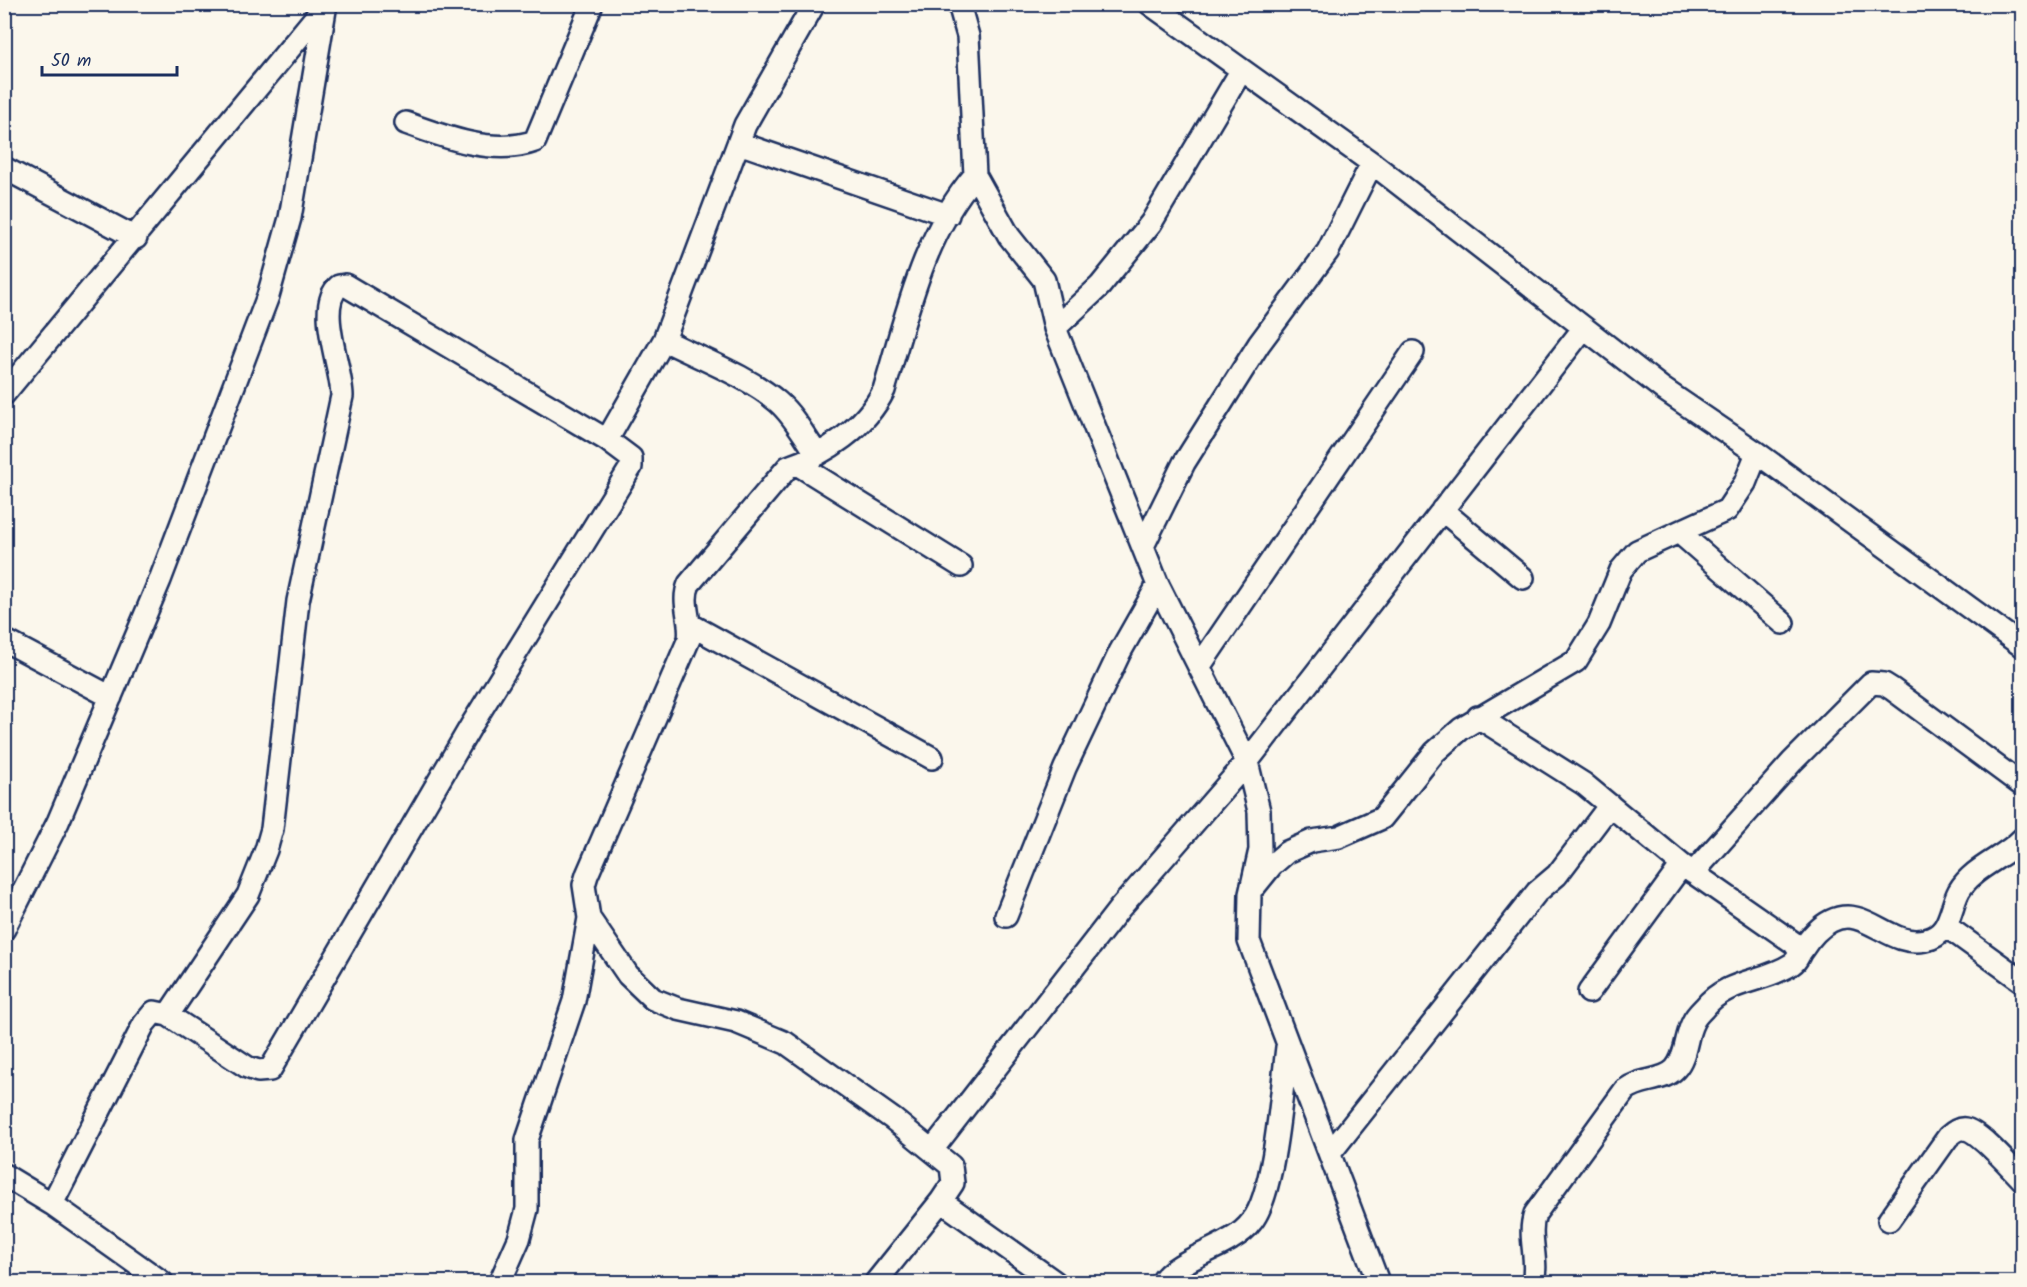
<svg xmlns="http://www.w3.org/2000/svg" width="2027" height="1287" font-family="Kalam,sans-serif">
  <style>
    .lines { fill: none; stroke-linecap: round; stroke-linejoin: round }
    .minor-casing { stroke: #1b2f5e; stroke-width: 26 }
    .minor { stroke: #fbf7ec; stroke-width: 21 }
  </style>
  <rect width="100%" height="100%" fill="#fbf7ec"/>
  <filter id="ink" filterUnits="userSpaceOnUse"><feTurbulence type="fractalNoise" baseFrequency=".0167" numOctaves="2"/><feDisplacementMap in="SourceGraphic" scale="12" xChannelSelector="R" yChannelSelector="G"/><feConvolveMatrix kernelMatrix="1 2 1 2 8 2 1 2 1" color-interpolation-filters="sRGB"/></filter>
  <g filter="url(#ink)">
    <g class="lines">
      <g class="minor-casing">
        <path id="minor" d="M959,4L968,36L975,175L1009,236L1044,280L1055,328L1158,585L1247,762L1259,811L1260,850L1250,894L1249,941L1378,1282
          M1150,4L1372,163L1663,389L1757,453L2022,646
          M406,123C444,137 495,156 535,141L592,4
          M739,143L948,215
          M4,168L136,238
          M1055,328L1100,286L1151,223L1241,71
          M664,340C699,358 748,376 778,402C794,416 805,437 817,454
          M4,394L324,7
          M607,440L664,340L745,125L814,4
          M797,464L961,566
          M1442,510L1523,578
          M1680,533L1783,623
          M1143,546L1184,463L1259,344L1328,251L1372,163
          M691,625L932,758
          M4,640L111,697
          M1199,667L1413,352
          M1478,717L1584,784L1682,865L1794,943L1800,952
          M1693,873L1792,762L1871,683L1884,684L1892,689L2022,785
          M1255,886L1272,865L1287,852L1312,841L1339,837L1382,818L1435,752L1461,729L1576,661L1599,624L1621,570L1637,551L1727,510L1745,483L1757,453
          M1006,916L1065,768L1120,652L1158,585
          M589,918L628,975L653,999L678,1009L736,1022L786,1043L893,1119L951,1166L953,1183L941,1201L876,1282
          M1946,926L2022,981
          M4,929L58,822L160,580L268,296L290,218L326,4
          M1589,992L1682,865
          M932,1150L1120,908L1247,762L1583,329
          M1331,1152L1537,892L1557,875L1610,805
          M4,1175L52,1204L162,1282
          M941,1201L1055,1282
          M52,1204L144,1024L154,1012L168,1015L247,1067L258,1071L270,1070L471,726L631,467V458L607,440L345,285L339,286C315,307 342,367 342,396L298,601L272,829L266,850L248,895L168,1015
          M1889,1220L1948,1137C1953,1133 1958,1128 1965,1129C1979,1131 2011,1168 2022,1179
          M500,1282L519,1239L527,1209V1140L574,1001L589,918L584,885L587,875L689,639C692,620 681,602 689,584L788,467C826,454 866,427 884,390C906,317 923,235 975,175
          M1162,1282C1171,1265 1214,1250 1231,1239C1238,1235 1247,1228 1252,1221C1275,1193 1282,1087 1287,1047
          M1533,1282C1539,1260 1527,1236 1535,1214L1625,1090C1640,1078 1663,1082 1675,1069C1687,1056 1685,1037 1693,1022C1695,1017 1700,1012 1704,1008C1727,979 1763,983 1792,964C1798,960 1798,955 1802,950C1809,939 1819,927 1831,921C1865,904 1889,948 1925,940C1951,935 1949,910 1959,891C1973,867 2004,858 2022,839"/>
      </g>
      <use href="#minor" class="minor"/>
    </g>
  </g>
  <rect width="2027" height="1287" fill="none" stroke="#fbf7ec" stroke-width="24"/>
  <rect x="12" y="12" width="2003" height="1263" fill="none" stroke="#1b2f5e" stroke-width="2" filter="url(#ink)"/>
  <path d="M42 66v9h135v-9" fill="none" stroke="#1b2f5e" stroke-width="3"/>
  <text x="51" y="66" font-size="18" fill="#1b2f5e" stroke="#fbf7ec" stroke-width="4.5" paint-order="stroke">50 m</text>
</svg>
